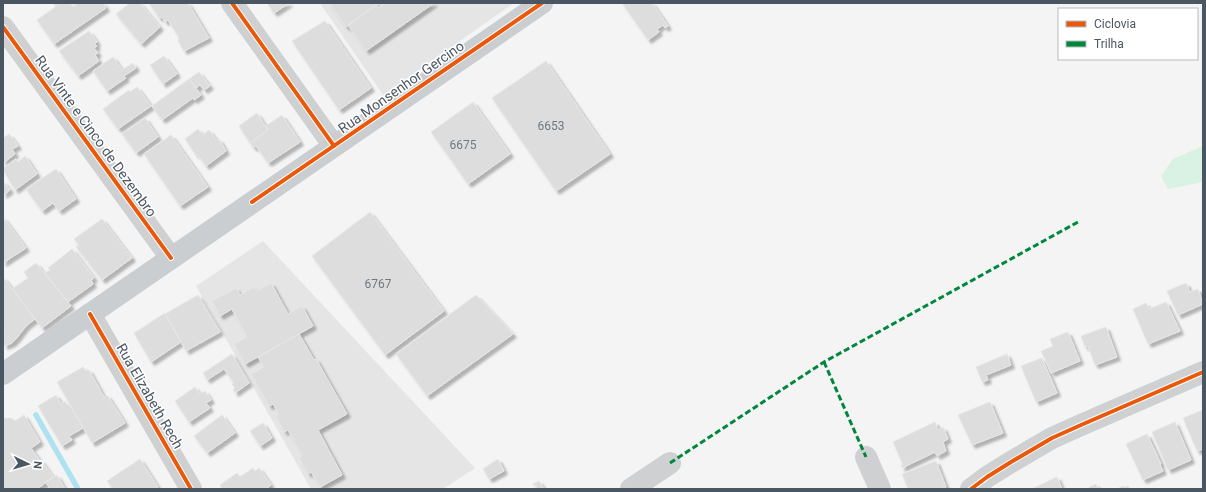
<svg xmlns="http://www.w3.org/2000/svg" width="1206" height="492" font-family="Roboto,sans-serif">
  <style>
    .education { fill: #e6e5e6 }
    .green { fill: #d9f2e3 }
    .lines { fill: none; stroke-linecap: round; stroke-linejoin: round }
    .stream { stroke: #aee2f0; stroke-width: 5.5 }
    .building { fill: #ddddde; stroke: #e5e6e7; filter: url(#shadow) }
    .minor { stroke: #ced0d2; stroke-width: 22 }
    .major { stroke: #caced1; stroke-width: 22 }
    .quiet { stroke: #00873e; stroke-width: 3; stroke-dasharray: 6 3; stroke-linecap: butt }
    .cycleway-casing { stroke: #fff; stroke-width: 6 }
    .cycleway { stroke: #e8590c; stroke-width: 4 }
    .labels { text-anchor: middle; dominant-baseline: central; stroke-width: 3; stroke-linejoin: round; paint-order: stroke }
    .number-label { font-size: 12px; fill: #707881 }
    .street-label { font-size: 14px; fill: #4a5661; stroke: #fff }
  </style>
  <defs>
    <filter id="shadow"><feDropShadow dx="3.5" dy="3.5" stdDeviation="1" flood-color="#0004"/></filter>
  </defs>
  <rect width="100%" height="100%" fill="#f4f4f4"/>
  <path class="education" d="M320,3H514L383,95Z
    M263,241L475,468L443,489H311L196,286Z"/>
  <path class="green" d="M1203,146V182L1168,189L1161,176L1173,159Z"/>
  <g class="lines">
    <path class="stream" d="M36,415L78,489"/>
  </g>
  <path class="building" d="M53,3H61L56,7Z
    M61,3H70L73,7L78,3H103L106,8L54,44L37,20Z
    M130,3H140L160,27L141,44L116,14Z
    M149,3H188L209,38L184,51L178,41L179,38L168,20L165,22L162,17L159,18Z
    M270,3H289L274,13L268,5Z
    M329,3H379L346,27Z
    M385,3H434L366,51L348,25L376,5L378,8Z
    M622,3H652L668,26L665,28L663,25L657,29L659,32L648,40Z
    M325,21L371,88L339,110L292,41Z
    M89,31L97,42L95,44L97,46L94,48L98,53L95,55L99,61L78,76L59,51Z
    M164,56L177,74L163,84L150,65Z
    M113,57L122,70L133,63L136,68L124,76L126,78L107,91L93,71Z
    M546,61L610,154L556,191L492,98Z
    M199,72L210,86L204,90L200,85L196,88L189,79Z
    M189,79L201,95L194,100L193,98L162,120L152,106Z
    M137,87L151,106L118,129L103,109L129,90L130,92Z
    M473,102L510,154L468,184L431,132Z
    M257,113L268,130L250,143L239,126Z
    M282,115L300,142L268,163L256,146L254,148L250,143L268,130L266,126Z
    M145,118L158,137L136,153L122,134Z
    M198,129L203,135L209,130L217,141L219,139L226,151L206,166L197,154L196,155L185,139Z
    M9,134L18,146L12,149L15,154L3,163V138Z
    M171,135L208,187L180,206L144,154Z
    M25,156L37,174L15,190L3,170V168L16,159L18,162Z
    M56,169L76,199L59,211L53,203L42,211L26,189Z
    M3,181L10,190L3,195Z
    M370,212L444,311L385,355L312,256Z
    M3,217L26,248L3,263Z
    M102,219L132,258L102,280L76,247L79,245L74,239Z
    M72,249L94,278L91,280L93,284L68,302L45,273L50,270L48,268Z
    M36,263L71,306L42,328L12,289L28,278L24,272Z
    M3,277L35,319L26,326L16,339L12,343L4,346Z
    M271,283L288,314L302,306L313,326L245,364L234,344L247,337L232,309L220,316L212,301L236,288L240,295L254,287L257,291Z
    M1186,283L1190,292L1198,289L1203,304L1178,315L1167,291Z
    M198,295L220,332L186,351L165,314Z
    M476,295L513,334L427,396L396,354Z
    M1166,302L1180,331L1148,344L1133,309L1146,303L1149,309Z
    M165,313L181,342L151,362L134,333Z
    M1106,327L1117,357L1095,365L1088,346L1085,347L1081,336Z
    M1068,332L1080,361L1051,373L1041,351L1053,346L1050,339Z
    M299,334L314,360L316,359L347,414L318,430L342,475L320,487L311,472L308,474L299,458L302,456L288,430L284,432L276,416L279,414L273,404L269,406L251,374L264,367L258,357Z
    M232,354L249,383L235,393L233,389L235,388L232,384L234,383L224,369L207,380L203,373Z
    M1007,354L1011,365L986,375L988,380L982,382L976,367Z
    M1042,358L1057,393L1036,402L1021,366Z
    M83,367L86,371L89,370L104,397L107,395L125,423L92,443L57,382Z
    M195,387L200,394L205,391L211,400L206,403L210,408L189,422L175,401Z
    M56,395L61,404L65,401L67,405L69,404L83,428L69,436L72,440L62,446L38,406Z
    M990,402L1003,433L972,445L958,415Z
    M1203,410V449L1197,451L1183,418Z
    M24,415L40,442L31,448L40,461L41,460L53,477L37,489H3V419L9,418L13,419L15,421Z
    M222,415L235,433L207,453L194,436Z
    M935,422L938,430L943,427L948,439L943,442L946,451L937,456L935,452L902,468L901,465H903L893,442Z
    M1175,422L1191,460L1168,470L1152,432Z
    M263,423L272,438L260,446L250,431Z
    M1147,434L1161,464L1160,465L1163,471L1143,480L1126,444Z
    M140,459L158,487L155,489H113L107,481Z
    M498,459L504,471L489,479L483,469Z
    M936,461L946,487L942,489H908L902,474Z
    M253,468L255,471L259,468L271,485L267,488V489H222L220,485L237,473L240,477Z
    M57,475L65,489H50L46,482Z
    M1057,477L1062,489H1032Z
    M539,481L544,489H535L537,488L536,485L534,486L533,484Z
    M1096,484L1098,489H1090L1089,487Z
    M1123,486L1124,487L1128,486L1130,489H1117Z"/>
  <g class="lines">
    <path class="minor" d="M232,3L334,146
      M3,27L171,258
      M90,314L191,489
      M866,457L880,489
      M631,489L670,463
      M971,489L987,477L1011,462L1052,438L1081,425L1203,372"/>
    <path class="major" d="M3,374L542,3"/>
    <path class="quiet" d="M824,362L866,457
      M670,463L824,362L1078,222"/>
    <g class="cycleway-casing">
      <path id="cycleway" d="M232,3L334,146
        M3,27L171,258
        M252,202L542,3
        M90,314L191,489
        M971,489L987,477L1011,462L1052,438L1081,425L1203,372"/>
    </g>
    <use href="#cycleway" class="cycleway"/>
  </g>
  <g class="labels">
    <g class="number-label">
      <text x="551" y="126">6653</text>
      <text x="463" y="145">6675</text>
      <text x="378" y="284">6767</text>
    </g>
    <g class="street-label">
      <text transform="translate(401 87) rotate(-35)">Rua Monsenhor Gercino</text>
      <text transform="translate(96 136) rotate(54)">Rua Vinte e Cinco de Dezembro</text>
      <text transform="translate(150 396) rotate(60)">Rua Elizabeth Rech</text>
    </g>
  </g>
  <rect width="1206" height="492" fill="none" stroke="#4a5661" stroke-width="8"/>
  <rect x="1058" y="8" width="140" height="52" fill="#ffffff" stroke="#b7bbc0"/>
  <rect x="1066" y="21" width="20" height="6" fill="#e8590c" stroke="#b7bbc0"/>
  <text x="1094" y="28" font-size="12" fill="#4a5661">Ciclovia</text>
  <rect x="1066" y="41" width="20" height="6" fill="#00873e" stroke="#b7bbc0"/>
  <text x="1094" y="48" font-size="12" fill="#4a5661">Trilha</text>
  <g transform="translate(28 464) rotate(95)" stroke="#ffffff" stroke-width="3" paint-order="stroke">
  <path d="M0-3L7 15L0 10L-7 15Z" fill="#4a5661"/>
  <text y="-6" font-size="11" font-weight="bold" text-anchor="middle" fill="#4a5661">N</text>
  </g>
</svg>
